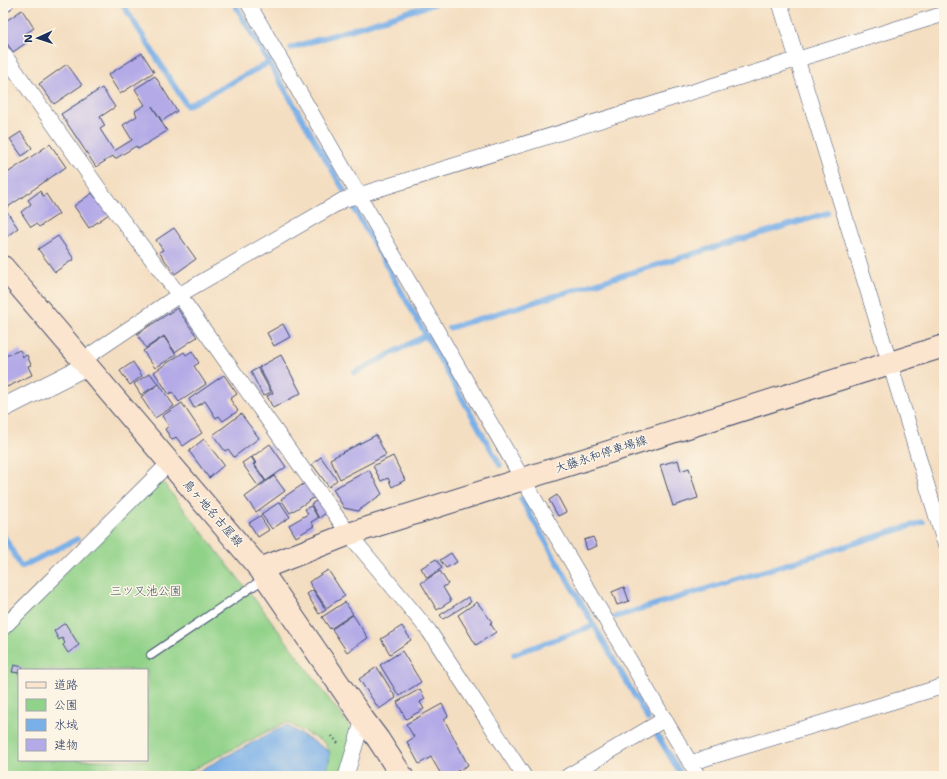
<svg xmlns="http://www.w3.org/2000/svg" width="947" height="779" font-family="'Shantell Sans','Klee One',sans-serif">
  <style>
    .green { fill: #91d289; stroke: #568074; fill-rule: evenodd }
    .water { fill: #7ab0e8; stroke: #4a70a3 }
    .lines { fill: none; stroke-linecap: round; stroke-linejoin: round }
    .stream { stroke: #7ab0e8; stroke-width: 5.5 }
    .building { fill: #b3aae7 }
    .service-casing { stroke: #3c496d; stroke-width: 10 }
    .minor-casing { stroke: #3c496d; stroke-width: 16 }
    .tertiary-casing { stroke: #3c496d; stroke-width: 20 }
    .secondary-casing { stroke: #3c496d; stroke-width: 24 }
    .path { stroke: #3c496d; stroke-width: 2.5; stroke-dasharray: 1 3; stroke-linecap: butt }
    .service { stroke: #fff; stroke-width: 8 }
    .minor { stroke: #fff; stroke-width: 15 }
    .tertiary { stroke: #fff; stroke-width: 19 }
    .secondary { stroke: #fce5cf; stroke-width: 22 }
    .labels { text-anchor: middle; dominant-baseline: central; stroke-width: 3; stroke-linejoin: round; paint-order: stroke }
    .street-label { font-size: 12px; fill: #1b2f5e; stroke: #fcf5e5 }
    .park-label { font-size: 12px; fill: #385869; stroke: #fcf5e5 }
  </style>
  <rect width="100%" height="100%" fill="#fcf5e5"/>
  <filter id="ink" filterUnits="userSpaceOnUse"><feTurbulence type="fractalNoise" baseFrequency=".025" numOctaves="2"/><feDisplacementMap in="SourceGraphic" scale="8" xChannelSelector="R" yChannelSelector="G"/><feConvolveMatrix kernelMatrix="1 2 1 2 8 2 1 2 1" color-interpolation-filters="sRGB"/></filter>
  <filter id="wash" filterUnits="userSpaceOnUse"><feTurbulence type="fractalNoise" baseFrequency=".012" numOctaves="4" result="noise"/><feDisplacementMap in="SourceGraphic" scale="16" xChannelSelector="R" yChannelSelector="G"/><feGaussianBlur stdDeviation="0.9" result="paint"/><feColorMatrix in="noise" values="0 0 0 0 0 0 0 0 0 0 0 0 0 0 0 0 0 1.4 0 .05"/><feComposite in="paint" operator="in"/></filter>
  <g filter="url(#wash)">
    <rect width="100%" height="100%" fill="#f4dec1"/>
    <path class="green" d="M154,471L264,611L355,734L341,776H322L325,772L329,751L325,743L286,722L180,776H3V620ZM19,670H147V760H19Z"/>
    <path class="water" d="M286,725L329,751C330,760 329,769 322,776H189Z"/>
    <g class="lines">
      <path class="stream" d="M122,3L187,106L270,62
        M234,3L344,190
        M291,48L437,3
        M352,205L500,465
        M449,328L828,213
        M354,373L425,336
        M521,499L648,719
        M3,534L21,567L77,539
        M615,617L923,522
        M514,654L593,626
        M654,730L682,776
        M709,775V776"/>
    </g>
    <g id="blocks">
      <path class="building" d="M22,10L34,28L25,34L29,41L13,52L3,38V23Z
        M142,53L154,72L120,94L108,75Z
        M67,64L82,85L54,104L39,84Z
        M155,76L177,111L162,121L152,106L167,131L138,149L136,146L115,159L113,156L96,167L61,114L102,88L115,107L100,117L105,126L100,129L114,151L132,140L123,125L137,116L135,111L145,105L135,89Z
        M21,132L32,148L22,156L10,139Z
        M50,144L66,167L5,209L18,228L7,236L3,231V176Z
        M40,191L43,196L46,194L59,214L39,227L36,224L31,227L21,212L31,204L28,200Z
        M92,193L96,198L98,197L109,214L89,228L74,206Z
        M174,228L196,259L175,274L159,252L163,250L156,240Z
        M58,236L74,259L55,272L38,249Z
        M177,308L197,337L175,352L164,336L146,348L137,334Z
        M283,324L290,337L274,346L267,333Z
        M164,337L176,355L155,368L143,351Z
        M20,350L23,357L27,355L31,365L28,366L32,375L7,387L3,378V357Z
        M192,351L199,363L194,366L206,384L179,402L172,392L169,394L154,372L184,352L186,355Z
        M281,355L301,393L273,408L267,396L273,393L259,367Z
        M133,362L142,376L130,385L120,371Z
        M258,368L271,392L263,396L251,372Z
        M150,373L158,384L141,395L134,384Z
        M224,375L237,394L230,399L238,411L223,421L219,416L216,418L205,401L194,408L189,399Z
        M159,384L174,406L155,418L141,397Z
        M182,403L202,433L183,446L176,437L172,440L165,429L169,426L162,416Z
        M241,414L259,438L234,457L228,449L225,451L213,435Z
        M376,435L386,455L340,479L330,459Z
        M204,439L224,465L209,478L189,451Z
        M270,444L286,467L266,481L254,464L256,463L252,457Z
        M393,456L405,480L392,487L388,478L381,481L373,466Z
        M251,457L255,463L253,464L265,481L258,486L242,463Z
        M321,457L337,480L329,487L312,464Z
        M678,460L681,471L689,468L698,498L673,506L660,465Z
        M369,470L382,494L358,511L344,508L333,489Z
        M274,476L285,491L256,512L245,497Z
        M305,483L315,497L290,513L281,499Z
        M557,495L566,512L558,516L549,500Z
        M318,500L326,513L319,518L311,504Z
        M280,502L290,517L272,529L261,514Z
        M311,506L318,518L311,522L314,526L296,537L289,525L308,514L305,509Z
        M260,516L269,530L258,537L249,523Z
        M593,537L597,546L587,550L584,540Z
        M451,553L457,562L446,568L440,560Z
        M436,559L442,568L427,578L421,568Z
        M328,570L345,596L326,608L309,582Z
        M440,571L448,584L443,587L451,601L437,610L421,583Z
        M624,587L629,601L617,605L612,592Z
        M313,590L326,610L319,614L307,594Z
        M468,597L471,602L443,619L440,615Z
        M345,602L353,614L330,629L322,617Z
        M477,602L492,622L490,623L496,632L476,645L458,615Z
        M353,615L368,638L347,652L332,629Z
        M65,623L79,645L68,653L63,645L65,643L62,638L59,640L54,631Z
        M402,626L411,640L390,654L381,639Z
        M402,651L421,682L399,696L380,665Z
        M14,665L23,667L22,670H19V673L12,672Z
        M377,667L396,698L379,709L359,679Z
        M420,689L425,699L420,702L424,709L406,719L397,702Z
        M442,704L448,716L444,719L468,765L449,776H442L431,757L419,764L407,742L414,737L406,724Z"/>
    </g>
  </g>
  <g filter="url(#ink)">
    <use href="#blocks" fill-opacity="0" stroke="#3c496d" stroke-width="1"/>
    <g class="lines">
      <g class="service-casing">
        <path id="service" d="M151,655L265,578"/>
      </g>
      <g class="minor-casing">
        <path id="minor" d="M248,3L522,478L698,776
          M780,3L944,541
          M3,6L6,3
          M3,53L107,200L179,295L349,534L429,631L524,776
          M81,361L179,295L343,200L944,14
          M3,628L169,463
          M690,763L944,686
          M346,776L363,719
          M568,776L665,719"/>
      </g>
      <g class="tertiary-casing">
        <path id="tertiary" d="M3,408L86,366"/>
      </g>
      <g class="secondary-casing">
        <path id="secondary" d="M3,267L260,569L363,719L378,739L402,776
          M260,569L349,534L944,346"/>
      </g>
      <path class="path" d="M332,736L338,743"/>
      <use href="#service" class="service"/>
      <use href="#minor" class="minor"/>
      <use href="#tertiary" class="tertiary"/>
      <use href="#secondary" class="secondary"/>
    </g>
  </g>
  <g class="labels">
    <g class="street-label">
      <text transform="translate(601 454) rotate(-18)">大藤永和停車場線</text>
      <text transform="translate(213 513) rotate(49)">鳥ヶ地名古屋線</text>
    </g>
    <g class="park-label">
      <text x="146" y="591">三ツ又池公園</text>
    </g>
  </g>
  <rect width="947" height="779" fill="none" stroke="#fcf5e5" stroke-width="16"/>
  <rect x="18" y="669" width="130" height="92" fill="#fcf5e5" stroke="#a2a6af"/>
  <rect x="26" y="682" width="20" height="6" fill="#fce5cf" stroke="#a2a6af"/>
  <text x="54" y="689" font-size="12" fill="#1b2f5e">道路</text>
  <rect x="26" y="699" width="20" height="12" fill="#91d289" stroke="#a2a6af"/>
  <text x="54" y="709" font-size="12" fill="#1b2f5e">公園</text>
  <rect x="26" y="719" width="20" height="12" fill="#7ab0e8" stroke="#a2a6af"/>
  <text x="54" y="729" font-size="12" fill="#1b2f5e">水域</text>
  <rect x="26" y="739" width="20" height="12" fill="#b3aae7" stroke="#a2a6af"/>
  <text x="54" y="749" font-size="12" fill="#1b2f5e">建物</text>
  <g transform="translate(38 38) rotate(267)" stroke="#fcf5e5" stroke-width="3" paint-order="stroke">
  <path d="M0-3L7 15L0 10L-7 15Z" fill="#1b2f5e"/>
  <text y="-6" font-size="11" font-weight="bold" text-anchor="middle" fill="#1b2f5e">N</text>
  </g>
</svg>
